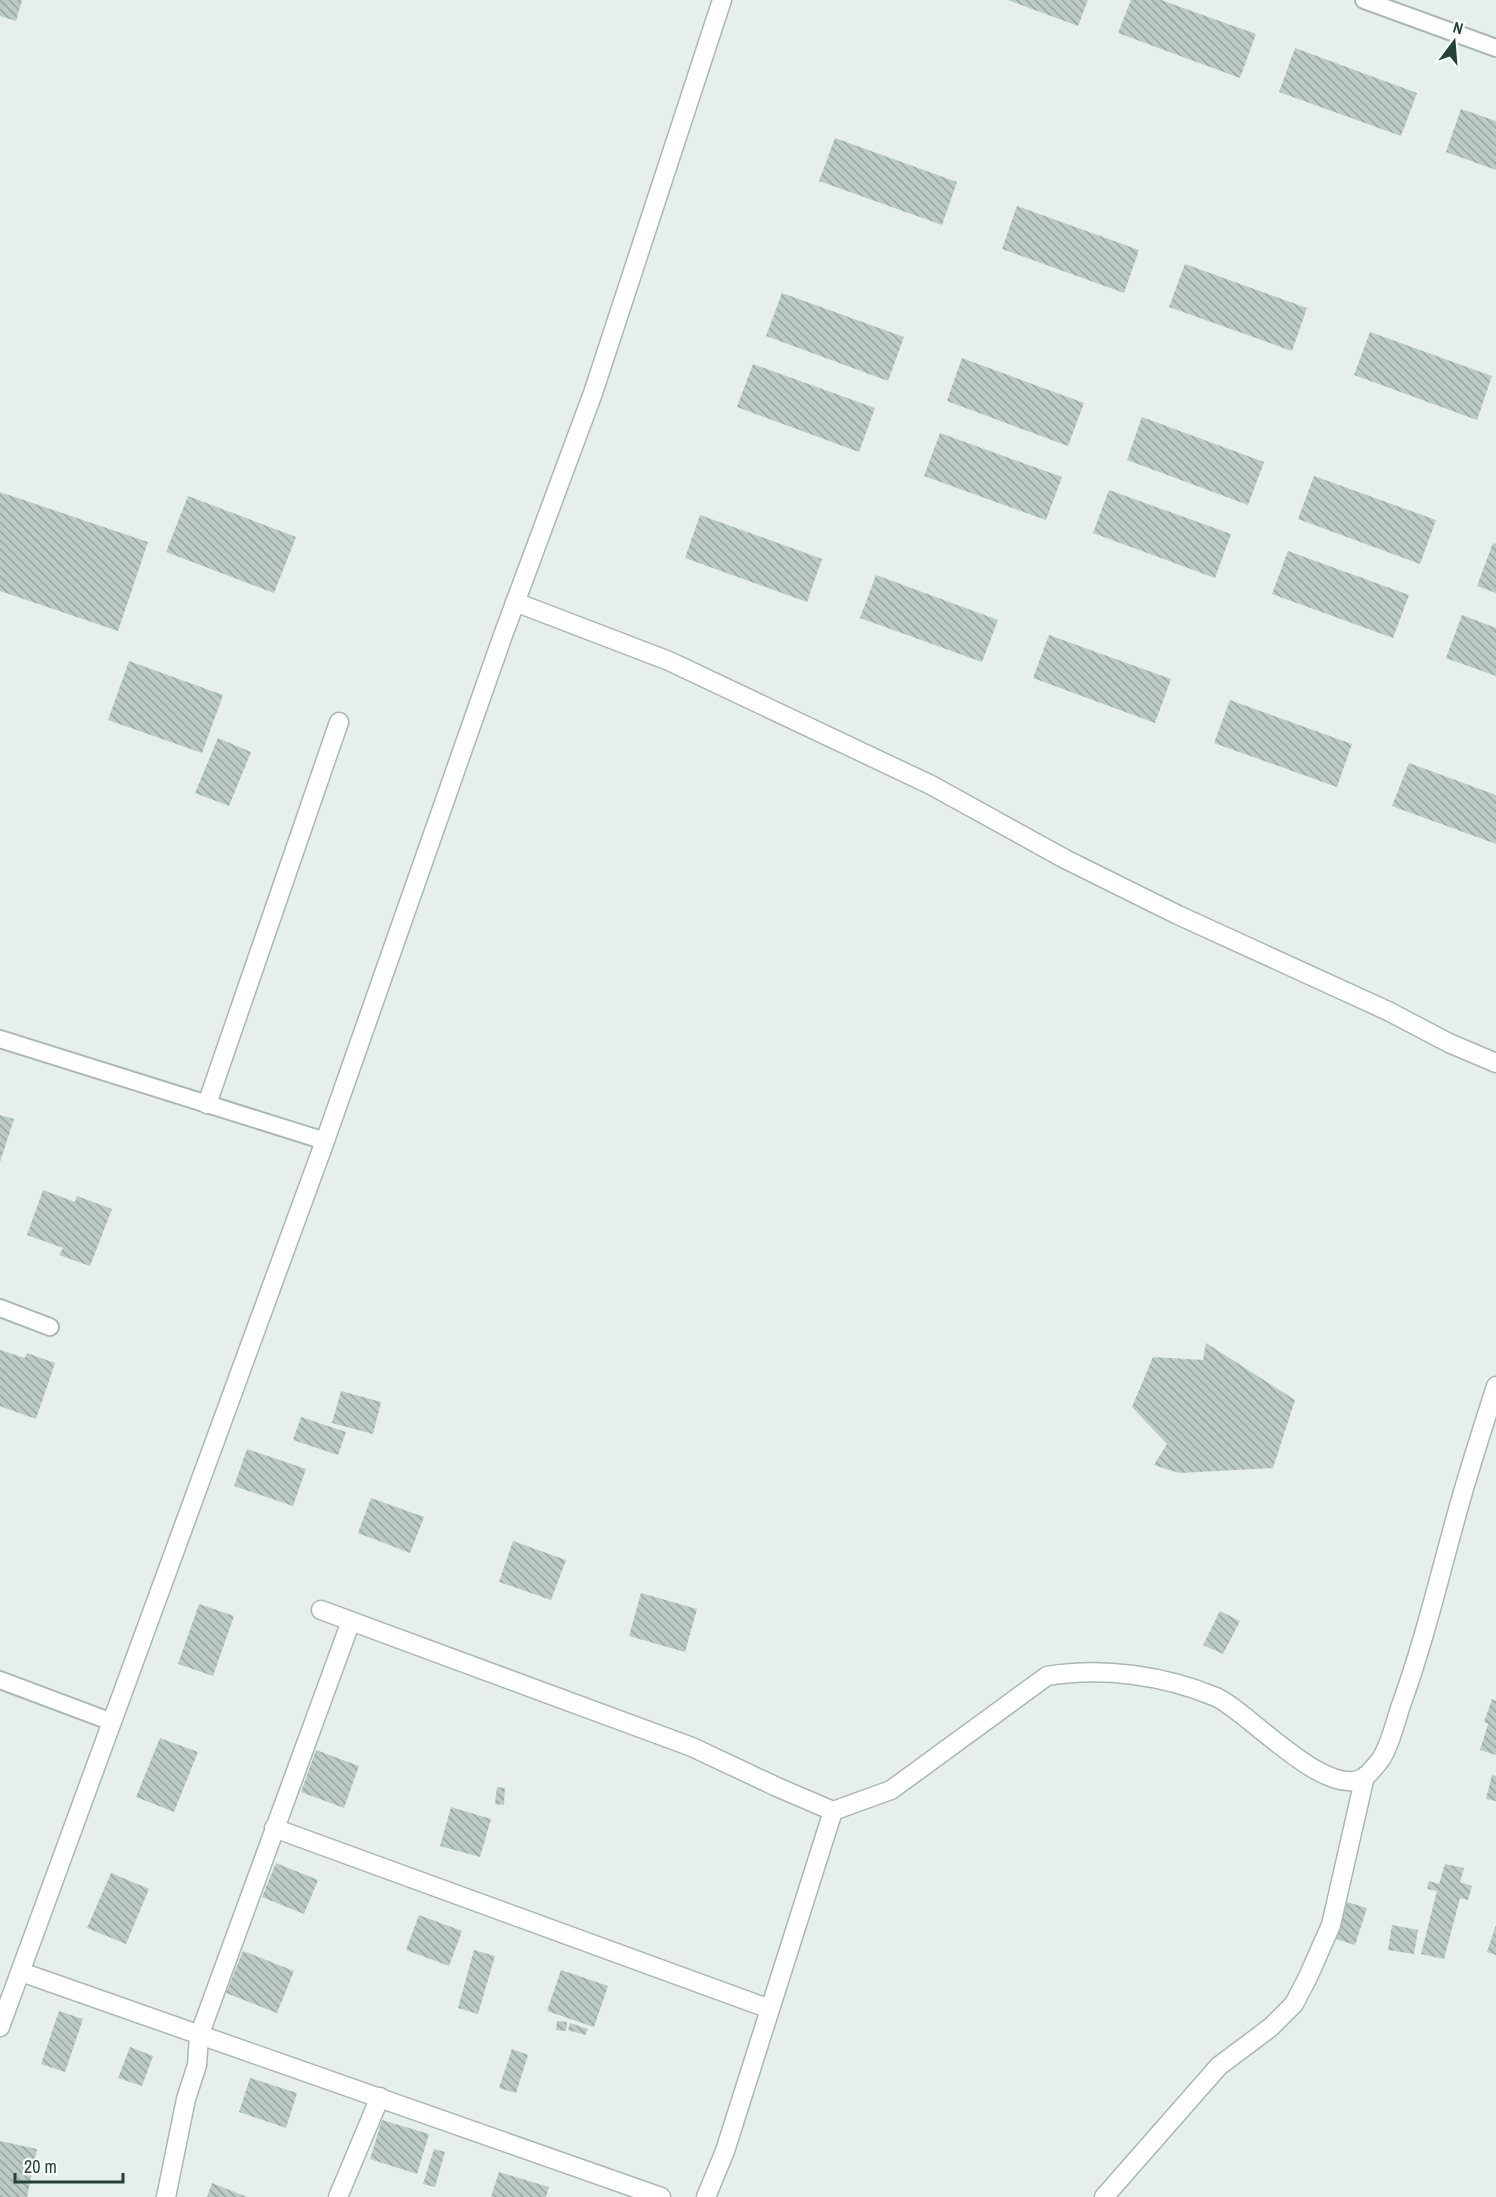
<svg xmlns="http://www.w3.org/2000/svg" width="1496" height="2197" font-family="'Archivo Narrow',sans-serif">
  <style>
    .building { fill: url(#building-back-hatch) }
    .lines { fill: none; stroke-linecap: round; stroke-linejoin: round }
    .lane-casing { stroke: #a8b8b2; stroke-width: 20 }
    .street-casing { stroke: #a8b8b2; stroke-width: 21 }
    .lane { stroke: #fff; stroke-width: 16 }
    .street { stroke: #fff; stroke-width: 18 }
  </style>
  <defs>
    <pattern id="building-back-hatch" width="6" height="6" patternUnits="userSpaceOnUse" patternTransform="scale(1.5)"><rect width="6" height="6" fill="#bbcac4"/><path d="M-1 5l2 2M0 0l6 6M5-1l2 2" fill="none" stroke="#98a6a0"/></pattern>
  </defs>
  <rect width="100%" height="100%" fill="#e6efeb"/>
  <path class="building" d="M0,0H22L16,21L0,16Z
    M1008,0H1088L1078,26Z
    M1131,0H1161L1256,34L1240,78L1118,33Z
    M1295,48L1417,93L1401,136L1279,92Z
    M1461,109L1496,121V170L1446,152Z
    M835,138L957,182L942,225L819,181Z
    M1017,206L1139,250L1124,293L1002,249Z
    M1185,264L1307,308L1292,351L1169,307Z
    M782,293L904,337L888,381L766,336Z
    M1370,332L1492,376L1477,420L1354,375Z
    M962,358L1084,403L1068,446L947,401Z
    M753,364L875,408L859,452L737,407Z
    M1142,417L1264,462L1248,505L1127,460Z
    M940,433L1062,477L1046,520L924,476Z
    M1314,476L1436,520L1420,564L1298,519Z
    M1109,490L1231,534L1215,578L1093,533Z
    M0,492L148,542L118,631L0,591Z
    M188,496L296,537L274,593L166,552Z
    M700,515L822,559L807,602L685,558Z
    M1493,543L1496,544V593L1477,586Z
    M1288,551L1409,595L1393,638L1272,594Z
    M876,575L998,620L982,662L860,618Z
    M1462,615L1496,628V676L1446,658Z
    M1049,635L1171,679L1155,723L1033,678Z
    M129,661L223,695L202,753L108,720Z
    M1230,700L1352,744L1337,787L1214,743Z
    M218,738L251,752L229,806L195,793Z
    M1409,763L1496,795V844L1392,806Z
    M0,1115L14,1119L0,1162Z
    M43,1190L75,1202L77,1196L112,1209L90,1266L59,1255L63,1248L27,1235Z
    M1206,1343L1295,1400L1273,1468L1179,1473L1154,1465L1167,1444L1132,1407L1153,1357L1203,1360Z
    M0,1350L25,1358L27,1353L55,1363L36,1419L0,1406Z
    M341,1391L381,1402L373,1434L332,1423Z
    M301,1417L346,1432L338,1455L293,1440Z
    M247,1449L306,1469L293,1506L234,1486Z
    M371,1498L424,1517L410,1553L358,1533Z
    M513,1541L566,1560L551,1600L499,1582Z
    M641,1593L697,1609L685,1652L629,1636Z
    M199,1604L234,1616L213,1676L178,1664Z
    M1220,1611L1240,1621L1223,1654L1203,1645Z
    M1492,1699L1496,1701V1755L1480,1750L1488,1724L1484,1722Z
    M160,1738L198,1752L174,1812L136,1797Z
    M316,1750L359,1766L344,1808L301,1792Z
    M1492,1775L1496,1776V1801L1486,1799Z
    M497,1787L505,1788L504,1805L495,1804Z
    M451,1807L491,1819L480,1857L440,1846Z
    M276,1863L318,1880L304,1914L262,1897Z
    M1445,1864L1464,1868L1460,1882L1472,1886L1468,1900L1460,1898L1444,1959L1421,1954L1437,1891L1427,1889L1429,1881L1439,1884Z
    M111,1873L149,1889L126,1944L87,1928Z
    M1347,1902L1367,1908L1355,1945L1336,1939Z
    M419,1915L462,1931L449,1966L406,1950Z
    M1392,1925L1418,1930L1414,1954L1388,1950Z
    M1496,1925V1955L1487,1952Z
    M474,1950L495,1956L478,2014L458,2008Z
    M243,1951L294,1971L277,2013L226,1993Z
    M561,1970L608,1986L594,2027L547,2011Z
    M59,2011L83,2019L65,2072L41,2064Z
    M557,2021L567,2022L566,2031L556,2030Z
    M570,2023L588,2029L585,2035L568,2030Z
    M130,2047L153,2056L142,2086L118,2078Z
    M512,2049L528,2055L516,2093L499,2088Z
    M250,2078L297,2093L286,2128L239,2112Z
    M382,2120L429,2134L417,2174L370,2159Z
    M0,2141L37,2149L27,2197H0Z
    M434,2149L445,2152L435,2187L423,2184Z
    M499,2172L549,2187L546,2197H491Z
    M212,2183L247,2197H207Z"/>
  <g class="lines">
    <g class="lane-casing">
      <path id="lane" d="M1364,0L1496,48
        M0,1039L325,1141
        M0,1308L50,1327
        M0,1680L112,1722"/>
    </g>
    <g class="street-casing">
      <path id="street" d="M515,602L669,661L931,785L1065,859L1178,915L1388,1011L1449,1043L1496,1063
        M207,1104L339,722
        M321,1610L692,1747L777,1787L833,1811L891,1790L1047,1676C1103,1667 1163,1675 1216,1697C1248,1711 1329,1804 1366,1776C1371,1772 1377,1764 1381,1759C1390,1745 1395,1724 1400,1708C1425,1640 1441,1569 1461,1499C1472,1461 1484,1424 1496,1386
        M274,1828L770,2009
        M21,1972L661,2197
        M0,2027L325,1141L502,638L593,393L722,0
        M166,2197L186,2099L197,2065L199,2036L351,1621
        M338,2197L380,2097
        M706,2197L725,2151L833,1811
        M1104,2197L1219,2066L1271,2027L1294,2004L1308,1977L1331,1925L1365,1776"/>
    </g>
    <use href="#lane" class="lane"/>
    <use href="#street" class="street"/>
  </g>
  <g transform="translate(1454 42) rotate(16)" stroke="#f7fbf9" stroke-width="4.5" paint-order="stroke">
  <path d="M0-4.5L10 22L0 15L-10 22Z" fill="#24423a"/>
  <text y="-9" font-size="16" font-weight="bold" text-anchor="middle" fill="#24423a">N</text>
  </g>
  <path d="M15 2173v9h108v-9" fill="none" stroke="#24423a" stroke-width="3"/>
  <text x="24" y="2173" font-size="18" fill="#24423a" stroke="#f7fbf9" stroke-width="4.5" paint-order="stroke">20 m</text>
</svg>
